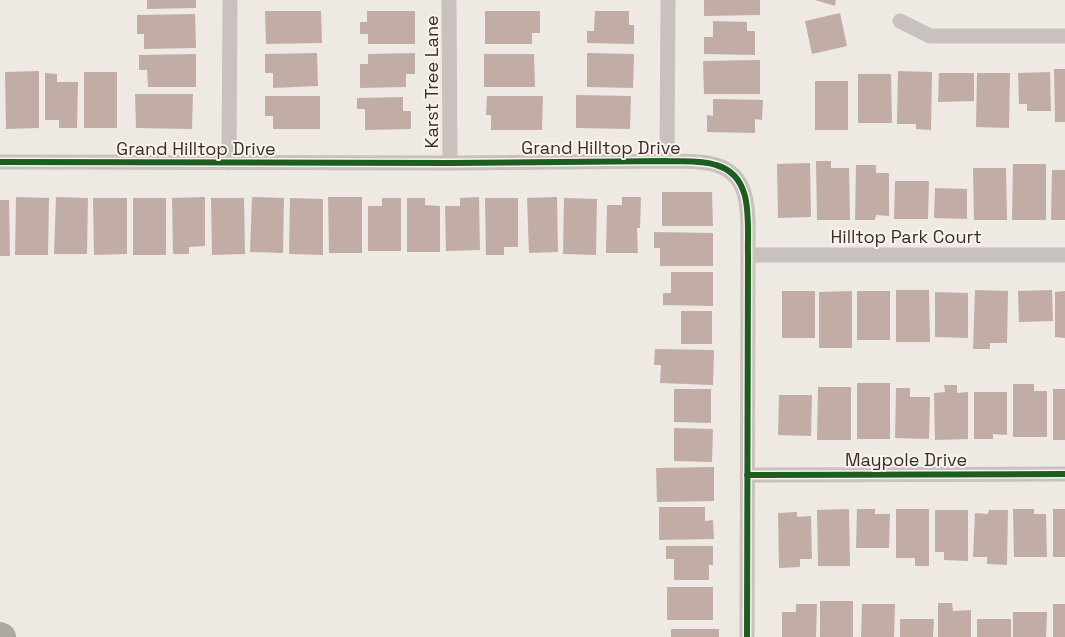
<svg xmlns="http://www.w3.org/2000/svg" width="1065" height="637" font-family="'Space Grotesk',sans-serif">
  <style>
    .building { fill: #c2aca6 }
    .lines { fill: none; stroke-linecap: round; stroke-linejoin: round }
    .minor { stroke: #c8c1bd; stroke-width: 15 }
    .motorway { stroke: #aea8a3; stroke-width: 28 }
    .cycleway-casing { stroke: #faf3ed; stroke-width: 9 }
    .cycleway { stroke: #1b5e20; stroke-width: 6 }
    .labels { text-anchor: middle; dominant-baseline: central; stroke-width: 4; stroke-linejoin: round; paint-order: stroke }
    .street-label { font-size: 18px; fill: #392e2b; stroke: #faf3ed }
  </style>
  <rect width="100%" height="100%" fill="#efe9e4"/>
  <path class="building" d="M147,0H196V8L147,9Z
    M704,0H760V15L704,16Z
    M815,0H836L835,6Z
    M265,11H321L322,43L266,44Z
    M367,11H415V44H368V34H360V22H367Z
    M485,11H540V33H532V44H485Z
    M595,11H629V25H634V44L587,43V31H594Z
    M840,13L847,46L812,54L805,21Z
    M195,14L196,48L144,49V34H137V15Z
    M713,21L747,22V31H755V55L704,54V37H713Z
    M317,53L318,86L273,88V73H265V54Z
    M415,53V74H406V87L360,88V64H368V54Z
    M587,53L634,54L633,88L587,87Z
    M196,54V87H148L147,70H139V55Z
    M484,54H534L535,87H484Z
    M760,60V94H704L703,61Z
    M1054,69H1065V122H1055Z
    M39,71V128L6,129L5,72Z
    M898,71L932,72L931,130L916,129V124H897Z
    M84,72H117V128H84Z
    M1050,72L1051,111H1027V104H1019L1018,73Z
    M45,73L57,74V82H78L77,128H59V120H45Z
    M939,73H974V101L938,102Z
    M977,73H1010L1009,128L976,127Z
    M858,74H891L892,123H858Z
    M815,81H848V130H815Z
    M135,94H193L192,129L136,128Z
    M576,95L631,96L630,129L576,128Z
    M265,96H320V129H273V116H265Z
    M487,96H543L542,130H491V115H486Z
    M403,97V111H411V129L365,130V109H357V98Z
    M713,99L763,100L762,120L755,119V133L707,132V115L713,116Z
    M816,161H831V168H849L850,220H817Z
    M810,163L811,217L778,218L777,164Z
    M1013,164H1046V220H1012Z
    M856,165H876V173H889V216L876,215L875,220H855Z
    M973,168H1006L1007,220H974Z
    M1052,170H1065V220H1051Z
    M895,181H929L928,219H894Z
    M935,188L967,189V219L934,218Z
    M662,192H712L713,226H662Z
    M16,197L49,198L48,255H15Z
    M56,197L88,198L87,254H54Z
    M205,197V246L189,247V254H173L172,198Z
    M252,197L284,198L283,253L250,252Z
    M328,197H362V253H329Z
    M479,197L480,250L446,251L445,206H460V198Z
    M557,197L558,252L529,253L527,198Z
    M622,197H641L640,228H637L638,253H606L607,205H622Z
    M93,198H127V254L94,255Z
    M133,198H166V255H133Z
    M211,198H244L245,254L212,255Z
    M290,198L323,199V255L289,254Z
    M382,198H401V251H368V206H382Z
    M407,198H425V205L440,206V252H407Z
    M485,198H518V247H504V255H486Z
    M564,198L597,199L596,255L563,254Z
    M0,200H9L10,256H0Z
    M654,232L713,233V266H660V248H654Z
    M671,272H713V306L663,305V293H671Z
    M896,290H929L930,342H896Z
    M975,290L1008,291L1007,343H990V349H973Z
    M1052,290L1053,321L1019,322L1018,291Z
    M782,291H815V338H782Z
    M852,291V348H819V292Z
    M857,291H890V340H857Z
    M1065,291V338L1055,337V292Z
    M935,292L968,293V338L935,337Z
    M681,311H712V344H681Z
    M655,349L714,350L713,385L660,383L661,365H654Z
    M857,383H890V439H857Z
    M1013,384H1034V391H1047V437H1013Z
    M944,385H957V393L968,392V439L935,440L934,393L945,392Z
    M818,387H851V440H817Z
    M896,388H910V397H930L929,439L895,438Z
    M674,389H711V423L674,422Z
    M1053,389H1065V440H1053Z
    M974,392H1007V435L993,434V439H974Z
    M779,395H812L811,436L778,435Z
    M674,428L713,429L712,462L674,461Z
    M714,467V501L657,502L656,468Z
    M659,507H705V521L713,520L714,539L659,540Z
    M849,509L850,566H818L817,510Z
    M857,509H875V514H890L889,548H856Z
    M896,509H929V566H915V558H896Z
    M1013,509H1034V514H1046L1047,557H1014Z
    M1053,509H1065V557H1053Z
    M935,510H968V561L944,560V552H935Z
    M989,510H1008L1007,565L987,564V557H973L975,513L988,514Z
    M797,512V517L811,516L812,559H800V567L779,568L778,513Z
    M666,546H713V565H709V580H674V559H666Z
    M667,587H713V620H667Z
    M820,601H853V637H820Z
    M938,603H952L953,611L971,610V637H938Z
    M796,604H817L816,637H782V612H796Z
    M862,604H895L894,637H861Z
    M1053,604H1065V637H1053Z
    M1013,612H1047L1046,637H1013Z
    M900,619H934L933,637H900Z
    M977,619H1011V637H977Z
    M671,629H719V637H671Z"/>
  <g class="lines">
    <path class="minor" d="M449,0L450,163
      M900,21L930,36H1065
      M667,161L668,0
      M0,162L450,163L667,161C683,162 701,160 716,165C755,176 747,223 748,255L747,637
      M229,163L230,0
      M748,255H1065
      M747,475L1065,474"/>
    <path class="motorway" d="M0,636L2,637"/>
    <g class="cycleway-casing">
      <path id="cycleway" d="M0,162L450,163L667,161C683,162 701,160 716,165C755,176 747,223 748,255L747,637
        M747,475L1065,474"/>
    </g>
    <use href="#cycleway" class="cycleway"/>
  </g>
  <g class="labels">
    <g class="street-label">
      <text transform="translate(431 82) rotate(-90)">Karst Tree Lane</text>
      <text x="601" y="147">Grand Hilltop Drive</text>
      <text x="196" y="148">Grand Hilltop Drive</text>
      <text x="906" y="236">Hilltop Park Court</text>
      <text x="906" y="459">Maypole Drive</text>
    </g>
  </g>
</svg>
